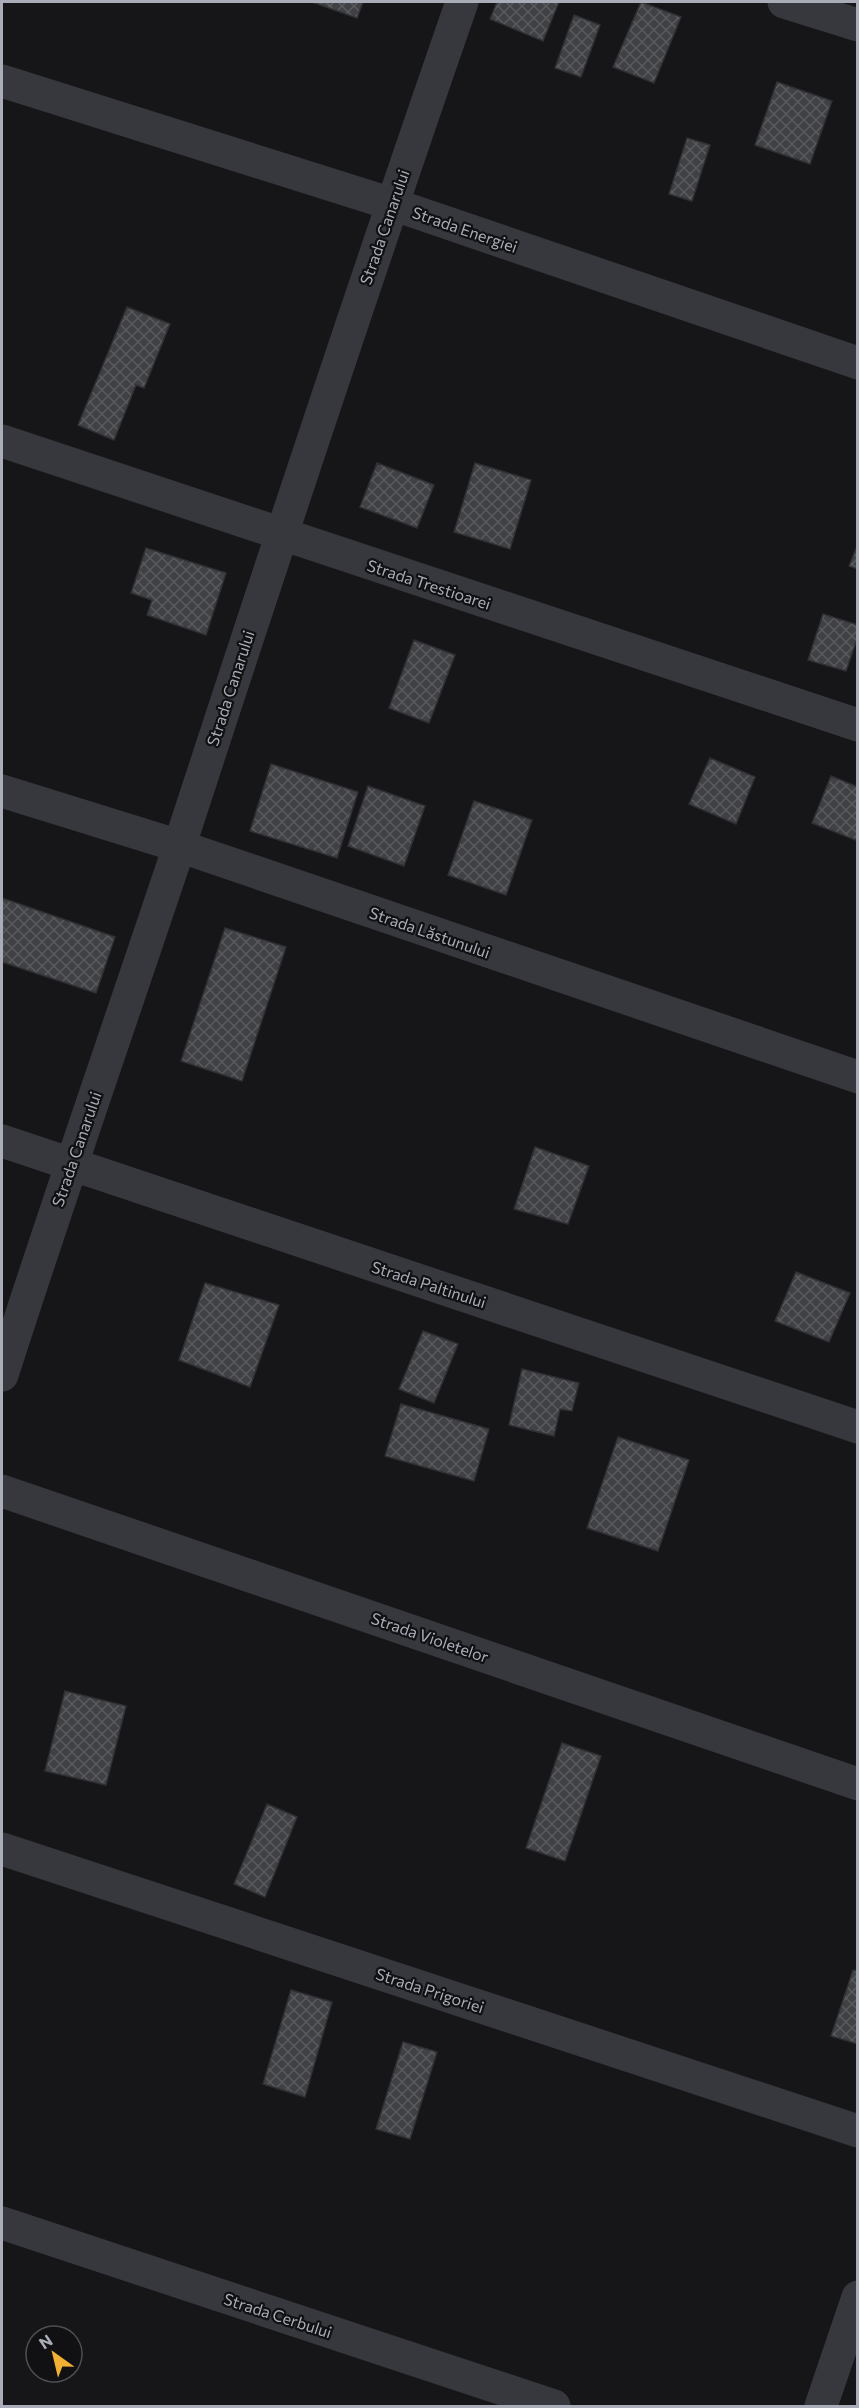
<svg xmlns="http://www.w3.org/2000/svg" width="859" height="2408" font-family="Commissioner,sans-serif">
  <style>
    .building { fill: url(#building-cross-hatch); stroke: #303034; stroke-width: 1.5 }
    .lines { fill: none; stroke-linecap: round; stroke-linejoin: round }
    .minor { stroke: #37383d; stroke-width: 33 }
    .labels { text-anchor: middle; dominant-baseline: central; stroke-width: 4.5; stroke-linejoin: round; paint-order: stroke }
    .street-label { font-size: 16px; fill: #a8adb8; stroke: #111113 }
  </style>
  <defs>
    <pattern id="building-cross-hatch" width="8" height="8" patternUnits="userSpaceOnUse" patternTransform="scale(1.5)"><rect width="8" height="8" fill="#404145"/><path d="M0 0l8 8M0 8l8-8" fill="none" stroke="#595a5e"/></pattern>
  </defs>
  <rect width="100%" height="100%" fill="#161618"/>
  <path class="building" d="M312,2H363L357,18Z
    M497,2H559L543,41L490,19Z
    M641,2L681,17L654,83L613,67Z
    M574,15L600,25L581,77L555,68Z
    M777,82L832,101L810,164L755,145Z
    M687,138L710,145L692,201L669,194Z
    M127,307L170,324L144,388L136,385L114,440L78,425Z
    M377,463L434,485L417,528L360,507Z
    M475,463L531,480L510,549L454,532Z
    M858,544V569L849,566Z
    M146,548L226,573L206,635L147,615L152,600L131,593Z
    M823,614L858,625V636L846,671L808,660Z
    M414,640L455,655L429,723L389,708Z
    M710,758L755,777L736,824L689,804Z
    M271,764L358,792L337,858L250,831Z
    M831,776L858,787V841L812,823Z
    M368,786L425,806L404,866L348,846Z
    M474,801L532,820L506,895L448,875Z
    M2,898L115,937L96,993L2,962Z
    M225,928L286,947L242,1081L181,1061Z
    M535,1147L589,1166L568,1224L514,1209Z
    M796,1272L850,1293L829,1342L775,1321Z
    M205,1283L279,1305L250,1387L179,1360Z
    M423,1331L458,1344L434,1403L399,1389Z
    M522,1369L579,1383L572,1411L560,1409L554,1436L509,1425Z
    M401,1404L489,1429L474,1481L385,1456Z
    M618,1437L689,1460L658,1551L587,1528Z
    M65,1691L126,1706L106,1785L45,1771Z
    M562,1743L601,1756L565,1861L526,1848Z
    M267,1804L297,1817L265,1897L234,1884Z
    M853,1970L858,1971V2044L831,2036Z
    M291,1990L332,2002L305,2097L263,2084Z
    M403,2042L437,2052L410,2139L376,2129Z"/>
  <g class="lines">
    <path class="minor" d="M784,2L858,25
      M2,81L392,204L858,363
      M2,441L858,725
      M2,791L179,846L858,1077
      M2,1141L858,1427
      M2,1375C59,1197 121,1021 180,844C272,562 365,281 462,2
      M2,1491L858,1784
      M2,1849L858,2131
      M2,2223L554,2406
      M821,2406L858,2297"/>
  </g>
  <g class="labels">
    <g class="street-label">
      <text transform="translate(384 227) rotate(-71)">Strada Canarului</text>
      <text transform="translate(465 229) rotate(19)">Strada Energiei</text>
      <text transform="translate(429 584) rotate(18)">Strada Trestioarei</text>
      <text transform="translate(230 688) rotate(-72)">Strada Canarului</text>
      <text transform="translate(430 932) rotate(19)">Strada Lăstunului</text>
      <text transform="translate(76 1149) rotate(-71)">Strada Canarului</text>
      <text transform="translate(429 1284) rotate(18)">Strada Paltinului</text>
      <text transform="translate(430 1637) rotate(19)">Strada Violetelor</text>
      <text transform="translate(430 1990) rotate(18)">Strada Prigoriei</text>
      <text transform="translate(278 2315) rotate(18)">Strada Cerbului</text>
    </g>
  </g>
  <rect width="859" height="2408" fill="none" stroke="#a8adb8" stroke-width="6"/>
  <g transform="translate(54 2354) rotate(326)"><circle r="28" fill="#111113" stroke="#4d4f55" stroke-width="1.5"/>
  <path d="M0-4.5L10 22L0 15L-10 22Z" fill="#f2b134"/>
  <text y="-9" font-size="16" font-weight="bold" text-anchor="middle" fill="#a8adb8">N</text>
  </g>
</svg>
